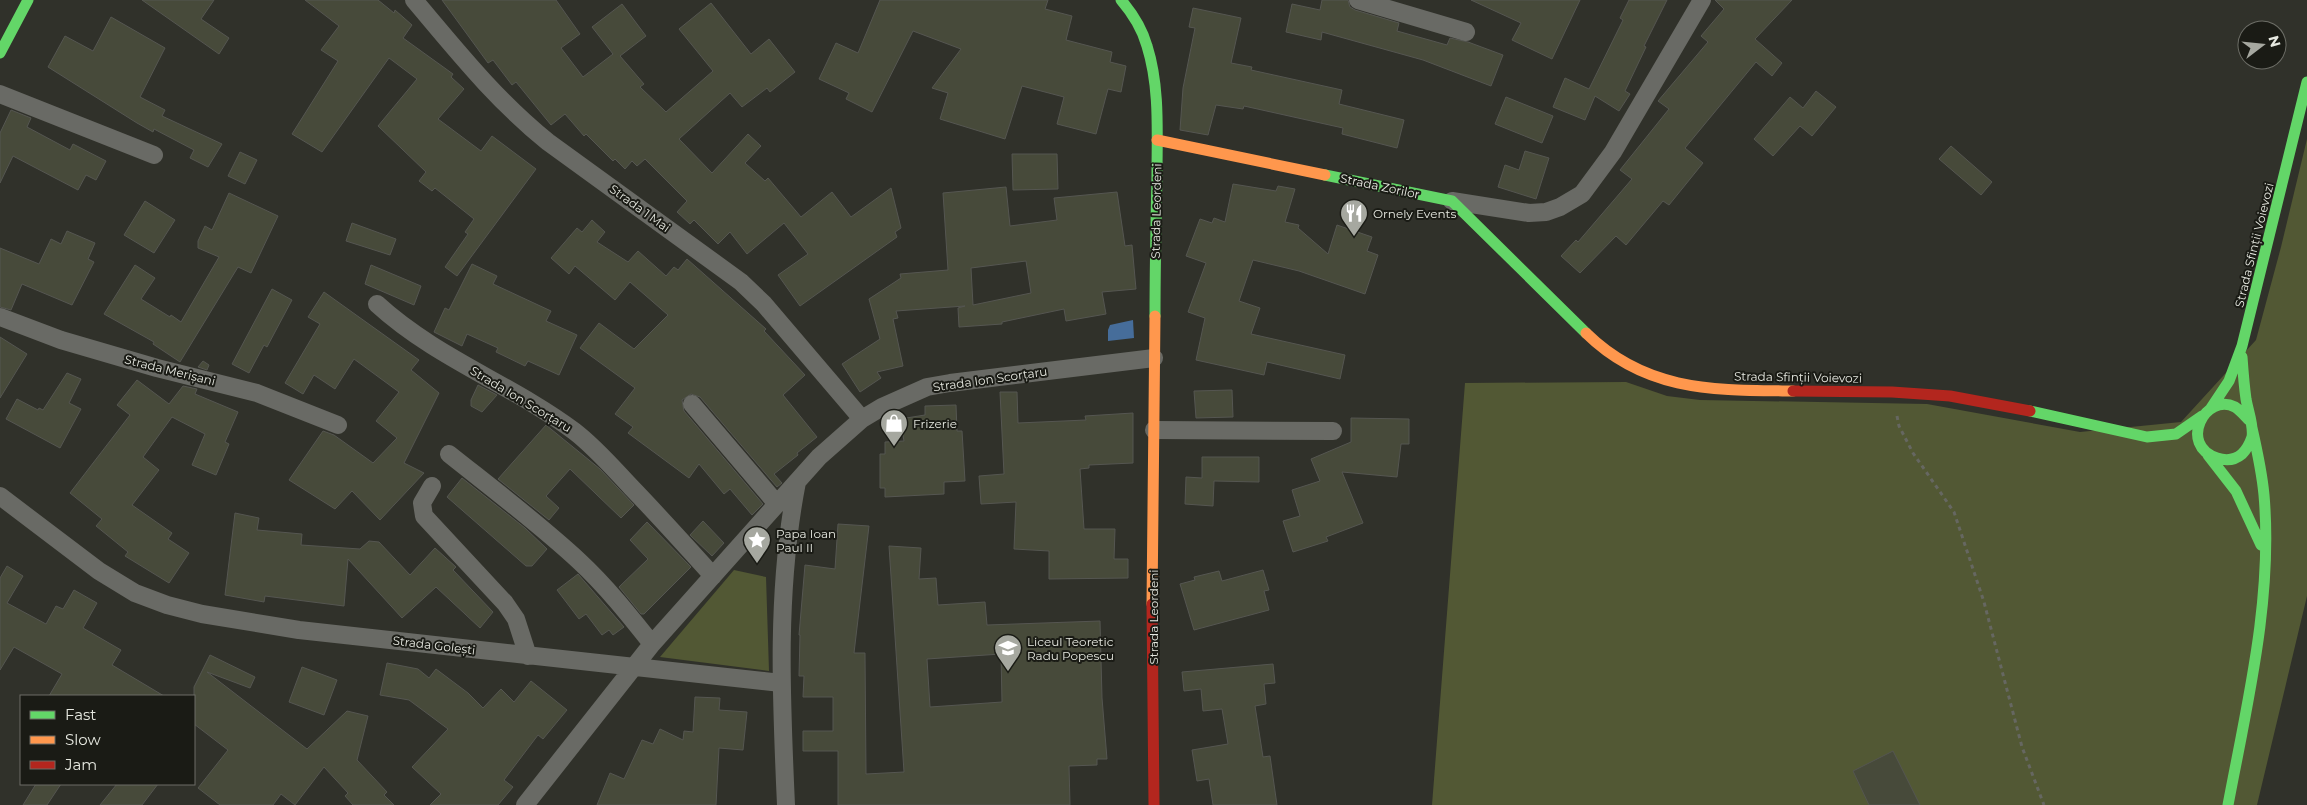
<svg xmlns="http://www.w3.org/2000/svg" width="2307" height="805" font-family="Montserrat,sans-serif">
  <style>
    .green { fill: #525834 }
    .water { fill: #466d9a }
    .building { fill: #474a3a; stroke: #555651; fill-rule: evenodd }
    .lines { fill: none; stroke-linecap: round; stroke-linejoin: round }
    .path { stroke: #666761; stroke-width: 3; stroke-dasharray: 4 4; stroke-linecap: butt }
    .street { stroke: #696a65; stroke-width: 18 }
    .fast { stroke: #63d668; stroke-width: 11 }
    .slow { stroke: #ff974d; stroke-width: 11 }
    .jam { stroke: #b3261e; stroke-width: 11 }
    .labels { text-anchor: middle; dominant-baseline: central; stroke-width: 4; stroke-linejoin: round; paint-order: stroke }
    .street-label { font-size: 12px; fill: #e6e8e0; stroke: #1a1b15 }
    .poi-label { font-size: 12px; fill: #e6e8e0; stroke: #1a1b15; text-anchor: start }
  </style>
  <rect width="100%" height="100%" fill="#30312a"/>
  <path class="green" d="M2307,139V596L2257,805H1432L1465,383L1626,382L1667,396L1700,400L1927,404L2080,432L2181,422L2256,340L2281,247Z
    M734,570L766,577L769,671L660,657Z"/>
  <path class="water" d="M1133,320L1134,338L1108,341V330L1110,325Z"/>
  <path class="building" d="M142,0H214L201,19L229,38L219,54Z
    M305,0H378L394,13L395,10L412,25L403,38L453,74L451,77L464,89L438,119L481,151L492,136L536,169L457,276L445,267L468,234L465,232L474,219L435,188L432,191L419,181L426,172L378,126L417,79L389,58L322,152L292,134L338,61L321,50L339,26Z
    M442,0H556L580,34L561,48L583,77L613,54L592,27L622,4L646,36L620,56L644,84L640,87L666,112L713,71L679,29L711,3L751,54L769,39L795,72L770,92L767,88L742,107L730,93L679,139L712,173L748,134L761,146L745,163L765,181L768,178L801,217L832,192L851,217L891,188L901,228L895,232L897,237L800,306L778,275L808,254L784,223L747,254L730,232L718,244L694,220L690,224L677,212L687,201L645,159L637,166L632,161L625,169L615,159L613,161L586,134L584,136L565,114L551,125L516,82L512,85L493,60L488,63Z
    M880,0H1048L1045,9L1072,16L1066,40L1112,52L1110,62L1126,66L1121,92L1108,89L1096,134L1057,124L1064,97L1022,86L1005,139L940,119L948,93L932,88L961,49L913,31L872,112L846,99L849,93L819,79L836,43L858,53Z
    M1322,0H1348L1350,7L1355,10L1399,23L1397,31L1447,45L1450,38L1468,42L1503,55L1491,86L1423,60L1322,32L1321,40L1286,32L1292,4L1320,10Z
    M1471,0H1580L1552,59L1512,40L1521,23Z
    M1629,0H1667L1644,46L1646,47L1625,91L1630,94L1619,111L1595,96L1585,120L1553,107L1565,78L1589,89L1623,20L1620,18Z
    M1715,0H1792L1755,39L1782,63L1772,76L1756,62L1685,148L1703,163L1669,205L1663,201L1626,245L1616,236L1580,273L1561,256L1576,240L1578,242L1632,179L1620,170L1669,109L1658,101L1708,42L1701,36L1724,9Z
    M1193,8L1241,18L1231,63L1252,67L1251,70L1342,90L1339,104L1404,120L1397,148L1342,134L1343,128L1244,106L1243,109L1216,105L1208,135L1180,130L1183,88L1195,28L1189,27Z
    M111,17L165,48L140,97L165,110L162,116L222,144L208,167L190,158L194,150L154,129L153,132L137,123L48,67L65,36L93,51Z
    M1816,91L1836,107L1812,136L1800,126L1773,156L1754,139L1790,97L1803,108Z
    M1506,97L1553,116L1542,143L1495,124Z
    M11,110L31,118L27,127L70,150L73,144L106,161L96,180L86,175L78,190L13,156L0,183V133Z
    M1951,146L1992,182L1981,195L1939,159Z
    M1525,151L1549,158L1536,199L1498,187L1505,165L1519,170Z
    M240,152L257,160L245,184L228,176Z
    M1012,154H1057L1058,189L1013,190Z
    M1233,184L1276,191L1278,186L1295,189L1285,222L1299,225L1298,228L1328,254L1337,225L1372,237L1367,251L1378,255L1365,294L1299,271L1253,260L1239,301L1260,308L1251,334L1345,355L1340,379L1267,362L1264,375L1196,360L1205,318L1188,312L1206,263L1186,256L1200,219L1212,223L1214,218L1225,222Z
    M1006,187L1010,226L1057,220L1054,198L1117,192L1125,246L1132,245L1136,289L1102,292L1106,314L1066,321L1064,309L1002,322V324L959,327L958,308L965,306L896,311L898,318L893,319L903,366L877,372L881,378L860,392L842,364L880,339L869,299L901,278L900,274L948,270L943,193ZM1026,261L1031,293L973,305L971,268Z
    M229,193L278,216L251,273L238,267L180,362L153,344L154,342L104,314L135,265L155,278L141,299L170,317L171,315L181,322L219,257L198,248V241L205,226L212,230Z
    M145,201L175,220L154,253L124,235Z
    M592,220L605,232L597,242L628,262L638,251L666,276L674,267L678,270L687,259L766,329L764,331L805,375L783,395L817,437L797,453L798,455L774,474L782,483L777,487L700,397L691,394L682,400L684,411L763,504L752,515L730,489L724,494L699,464L689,478L628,433L633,427L615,414L635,388L580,348L599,323L634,349L668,315L630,282L615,300L575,266L569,274L551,258L577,228L582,232Z
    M352,223L396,239L390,255L346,241Z
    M67,231L95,243L88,259L94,262L72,305L22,284L11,310L0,307V248L39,264L51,239L61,244Z
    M472,264L497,276L493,284L551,311L546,321L577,335L559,375L528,361L525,366L496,352L498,348L467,334L462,346L434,332L445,308L449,310Z
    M371,265L421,286L414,305L365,284Z
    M272,289L292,300L267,347L264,345L249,373L232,364Z
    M324,292L419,360L411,370L439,393L404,463L424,473L380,520L352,491L335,509L289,480L323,431L334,435L373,463L397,438L376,421L399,392L354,359L335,389L314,375L303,394L285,383L320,324L308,317Z
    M0,337L27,354L0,398Z
    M203,361L209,365L207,370L198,367Z
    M67,373L81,379L69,403L81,409L60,448L6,419L17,399L38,410L39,408L43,410Z
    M137,380L169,404L183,386L197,389L195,394L238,412L225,442L229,444L216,475L192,465L205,434L172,417L143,457L159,470L132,505L172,533L168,539L189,553L169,583L125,556L128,552L96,526L102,519L70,493L130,415L117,405Z
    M478,385L497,395L482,412L471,406V400Z
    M1232,390L1233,417L1196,418L1194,391Z
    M1000,392H1017L1018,423L1086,420L1085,416L1133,413V463L1089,465V468L1080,469L1084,529H1115L1114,559H1128V578L1049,579V551L1014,549L1016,502L981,504L979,476L1004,474Z
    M956,405L957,431H962L965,481L944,482V494L885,497V488H880V454H885V442L904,441L900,419L925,415V406Z
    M1351,418L1409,419V444H1401L1397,477L1342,472L1363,523L1326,537L1328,541L1293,552L1283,521L1300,516L1292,490L1320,481L1311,459L1351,442Z
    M546,425L600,469L634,505L621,518L570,469L546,496L559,508L549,520L498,479Z
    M1202,457H1259V482L1214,481L1213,506L1185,504L1186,477L1202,478Z
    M462,478L525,528L547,549L532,566H526L447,497Z
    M235,513L259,518L257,530L302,534L301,545L360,549L369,541L379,542L410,575L435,548L456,567L453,570L493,612L480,628L436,587L402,618L348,559L344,606L265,596L264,602L225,595Z
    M703,521L724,543L712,556L690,535Z
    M647,522L691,567L644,614H641L619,587L648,559L630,540Z
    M838,524L869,526L854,653H865L866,774L904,772L889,546L921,548L919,579L936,578L938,605L985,602L987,625L1100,621L1102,698L1107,759H1097V765L1069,766L1070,805H838V751H803V731H833V697H803L804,676H799L800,635H799L805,565L835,569ZM1001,654L1002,702L930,707L927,659Z
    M7,566L23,576L7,603L46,624L56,606L63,609L74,590L97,603L83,628L121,650L112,665L164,696H49L62,674L14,647L0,670V578Z
    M1263,570L1269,590L1264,591L1269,610L1194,630L1180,584L1195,580L1194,577L1219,571L1222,581Z
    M578,574L624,627L613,635L609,630L602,635L586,614L579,619L557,590Z
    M210,655L255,677L250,688L207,672L307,749L347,711L368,716L357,760L387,792L384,795L394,805H353L345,796L348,793L324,767L295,805L281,794L273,805H220L198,788L228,750L194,724V687Z
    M387,663L418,669L429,678L436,669L468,693L483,708L501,689L514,702L531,681L567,710L543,739L538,735L504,780L513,787L498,805H430L441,794L412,767L448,729L409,700L380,695Z
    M1273,664L1275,683L1264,684L1266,704L1255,706L1263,757L1270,756L1277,805H1213L1209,779L1197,781L1192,750L1228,744L1222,709L1203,711L1201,689L1184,691L1182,672Z
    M302,667L337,680L324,715L289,702Z
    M695,697L720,698L719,710L747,712L743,750L719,748L716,805H597L610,773L624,779L642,740L653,744L660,729L683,740L684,731L693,732Z
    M1893,751L1920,805H1869L1853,771Z
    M36,784H61L47,805H23Z
    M117,784H158L142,805H100Z"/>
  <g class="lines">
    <path class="path" d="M1897,416L1899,426L1913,453L1954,512L1984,602L2022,747L2044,805"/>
    <path class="street" d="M414,0C458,52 495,99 548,142L741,282L764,304L862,419
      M1358,0L1466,32
      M0,94L154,155
      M1452,201L1529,213L1546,212L1560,207L1582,194L1613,152L1702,0
      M377,304C436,358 511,384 574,431C595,447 613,468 631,487C659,516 686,546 713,576
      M0,317L61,340L157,368L257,393L338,425
      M692,404L777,504
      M1154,430L1333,431
      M449,454C493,489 538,523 579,561C606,586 629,615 652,644
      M432,486L422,503L424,516L505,603L516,619L528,656
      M0,496L99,571L135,593L167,605L202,614L299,630L781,683
      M525,805L652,644L819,457L862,419L882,407L927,387L950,383L1154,358
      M786,805C781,696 776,589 797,482"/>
    <path class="fast" d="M1121,0C1133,14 1142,28 1147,46C1160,87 1157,133 1157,175C1156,222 1155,269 1155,316
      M0,53L28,0
      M1325,175L1452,201L1586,333
      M2242,357C2243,371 2244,385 2246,399C2248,411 2254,426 2252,437C2250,443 2246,450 2242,454C2235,460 2226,461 2217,458C2178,445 2205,392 2235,407C2240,410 2245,416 2249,420
      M2211,408L2229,381L2242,346L2307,82
      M2030,411L2147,437L2176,434L2202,416
      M2208,455L2236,491L2261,545
      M2228,805C2247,704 2273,599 2264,495C2262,473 2257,450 2252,428"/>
    <path class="slow" d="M1157,140L1325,175
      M1586,333C1646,392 1714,390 1793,391
      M1152,604L1155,316"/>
    <path class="jam" d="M1793,391L1892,392L1950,396L2030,411
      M1152,604L1154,805"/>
  </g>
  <defs>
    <g id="restaurant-pin" transform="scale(1.4375)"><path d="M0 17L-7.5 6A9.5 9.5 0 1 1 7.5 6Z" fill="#a6a8a0" stroke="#1a1b15"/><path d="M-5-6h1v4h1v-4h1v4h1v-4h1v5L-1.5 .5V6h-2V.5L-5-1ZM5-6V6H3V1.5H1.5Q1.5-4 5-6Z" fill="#fff"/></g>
    <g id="shop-pin" transform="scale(1.4375)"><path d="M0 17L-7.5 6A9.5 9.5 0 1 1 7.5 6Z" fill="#a6a8a0" stroke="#1a1b15"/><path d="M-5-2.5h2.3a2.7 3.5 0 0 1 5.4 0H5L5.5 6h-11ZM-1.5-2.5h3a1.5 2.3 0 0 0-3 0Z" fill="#fff"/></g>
    <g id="sight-pin" transform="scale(1.4375)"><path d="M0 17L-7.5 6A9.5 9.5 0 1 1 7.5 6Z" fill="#a6a8a0" stroke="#1a1b15"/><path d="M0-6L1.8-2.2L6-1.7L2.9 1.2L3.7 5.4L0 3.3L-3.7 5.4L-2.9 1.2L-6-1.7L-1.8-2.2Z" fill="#fff"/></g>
    <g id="school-pin" transform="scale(1.4375)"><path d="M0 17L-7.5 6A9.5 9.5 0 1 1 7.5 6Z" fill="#a6a8a0" stroke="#1a1b15"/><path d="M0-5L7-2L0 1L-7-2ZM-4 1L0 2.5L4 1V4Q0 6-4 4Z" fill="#fff"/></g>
  </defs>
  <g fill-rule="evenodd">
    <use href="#restaurant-pin" x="1354" y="213"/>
    <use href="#shop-pin" x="894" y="423"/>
    <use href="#sight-pin" x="757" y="540"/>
    <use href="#school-pin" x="1008" y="648"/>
  </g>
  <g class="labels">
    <g class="street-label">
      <text transform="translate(1380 186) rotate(12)">Strada Zorilor</text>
      <text transform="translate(640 208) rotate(36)">Strada 1 Mai</text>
      <text transform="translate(1156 211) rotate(-89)">Strada Leordeni</text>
      <text transform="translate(2254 245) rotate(-76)">Strada Sfinții Voievozi</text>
      <text transform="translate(170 370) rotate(14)">Strada Merișani</text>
      <text transform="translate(1798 377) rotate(1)">Strada Sfinții Voievozi</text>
      <text transform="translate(990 379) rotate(-8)">Strada Ion Scorțaru</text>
      <text transform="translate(521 399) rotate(31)">Strada Ion Scorțaru</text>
      <text transform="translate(1153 617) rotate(-90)">Strada Leordeni</text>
      <text transform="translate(434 645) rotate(7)">Strada Golești</text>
    </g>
    <g class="poi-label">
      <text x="1373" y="213">Ornely Events</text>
      <text x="913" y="423">Frizerie</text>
      <text x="776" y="533">Papa Ioan<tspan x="776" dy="14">Paul II</tspan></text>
      <text x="1027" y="641">Liceul Teoretic<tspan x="1027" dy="14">Radu Popescu</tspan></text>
    </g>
  </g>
  <rect x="20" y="695" width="175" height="90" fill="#1a1b15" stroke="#6c6d66"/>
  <rect x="30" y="711" width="25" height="8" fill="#63d668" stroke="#6c6d66"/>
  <text x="65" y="720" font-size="15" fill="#e6e8e0">Fast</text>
  <rect x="30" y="736" width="25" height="8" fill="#ff974d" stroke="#6c6d66"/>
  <text x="65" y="745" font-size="15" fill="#e6e8e0">Slow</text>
  <rect x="30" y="761" width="25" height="8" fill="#b3261e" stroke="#6c6d66"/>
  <text x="65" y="770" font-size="15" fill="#e6e8e0">Jam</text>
  <g transform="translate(2262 45) rotate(74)"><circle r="24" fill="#1a1b15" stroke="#6c6d66"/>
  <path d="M0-4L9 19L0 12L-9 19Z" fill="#a6a8a0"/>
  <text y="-8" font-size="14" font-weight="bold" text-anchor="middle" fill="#e6e8e0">N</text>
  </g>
</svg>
